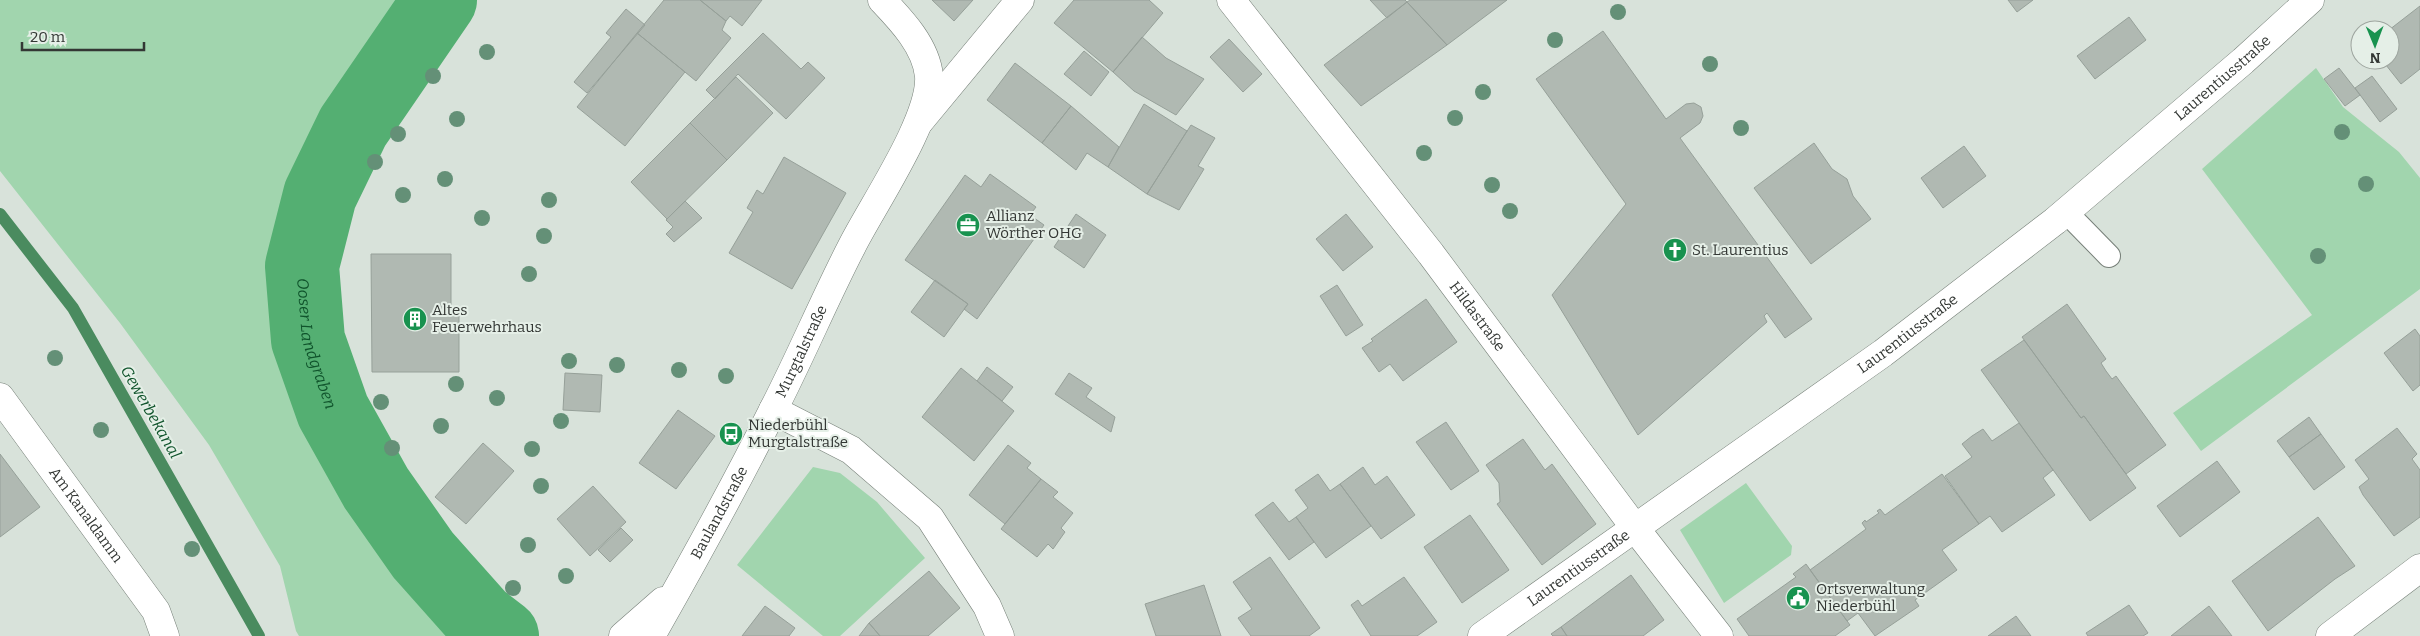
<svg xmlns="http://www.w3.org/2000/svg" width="2420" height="636" font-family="Bitter,serif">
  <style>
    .green { fill: #a1d5ae }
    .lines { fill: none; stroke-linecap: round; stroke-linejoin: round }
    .stream { stroke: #4a8b5f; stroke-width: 12 }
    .river { stroke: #54af72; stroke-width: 74 }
    .building { fill: #b0b9b2; stroke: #96a099 }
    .lane-casing { stroke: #778079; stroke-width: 24 }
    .street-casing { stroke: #778079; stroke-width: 29 }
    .secondary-casing { stroke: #778079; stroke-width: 29 }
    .lane { stroke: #fff; stroke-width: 22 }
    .street { stroke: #fff; stroke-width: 28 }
    .secondary { stroke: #fff; stroke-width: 28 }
    .tree { fill: #649077 }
    .labels { text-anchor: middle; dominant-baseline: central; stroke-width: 4; stroke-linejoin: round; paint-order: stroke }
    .street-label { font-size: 15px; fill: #333734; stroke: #e5efe7 }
    .poi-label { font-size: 15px; fill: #333734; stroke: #e5efe7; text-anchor: start }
    .water-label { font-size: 16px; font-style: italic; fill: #10542c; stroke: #e5efe7 }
  </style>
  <rect width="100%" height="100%" fill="#d8e2da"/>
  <path class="green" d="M0,0H397L409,10L346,107L302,188L281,255L282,312L301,372L338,457L390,539L434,596L479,636H299L296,631L280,566L209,445L120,323L0,171Z
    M2316,68L2343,107L2399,152L2420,178V289L2201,451L2173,413L2312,315L2202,169Z
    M813,467L840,473L877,502L925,558L840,636H823L737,565Z
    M1746,483L1792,546L1791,555L1724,603L1680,530Z"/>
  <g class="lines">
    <path class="stream" d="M0,214L73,308L259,636"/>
    <path class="river" id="s1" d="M440,0L353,127L320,195L302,266L308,340L333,411L376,488L423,555L480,619L502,636"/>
  </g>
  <path class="building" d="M664,0H700L726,21L722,30L731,38L696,81L637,33Z
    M700,0H762L742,26L730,16L726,21Z
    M932,0H973L954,21Z
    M1074,0H1149L1163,13L1113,72L1054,23Z
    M1370,0H1405L1407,2L1387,18Z
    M1410,0H1507L1447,45L1407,2Z
    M2008,0H2033L2017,12Z
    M1407,2L1447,45L1361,106L1324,65Z
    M2420,6V69L2401,84L2382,60H2390L2389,30Z
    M626,9L645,25L587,93L574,82L611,37L606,33Z
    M2129,17L2146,40L2095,79L2077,56Z
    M1603,31L1666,119L1686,104L1694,103L1701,107L1703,116L1700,123L1680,138L1812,319L1785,338L1767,313L1764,316L1767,322L1638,435L1552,295L1626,204L1536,79Z
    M637,33L685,72L625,146L577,107Z
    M763,33L801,69L808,62L825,78L786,119L738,74L715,99L706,90Z
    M1142,37L1166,58L1204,79L1176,115L1134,91L1113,72Z
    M1229,39L1262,74L1243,92L1210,57Z
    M1084,51L1109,72L1091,96L1064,74Z
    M1015,63L1071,106L1042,143L987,100Z
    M2339,68L2360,95L2345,106L2324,79Z
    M2372,76L2397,109L2380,122L2355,88Z
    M736,77L773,113L727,160L690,123Z
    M1144,104L1187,131L1147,194L1108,167Z
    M1071,106L1119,147L1108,167L1087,153L1076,170L1042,143Z
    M690,123L727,160L667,219L631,182Z
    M1191,125L1215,138L1198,166L1204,169L1179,210L1147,194Z
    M1814,143L1832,169L1847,179L1853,196L1871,219L1811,264L1754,188Z
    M1964,146L1986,176L1943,208L1921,178Z
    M784,157L846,193L792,289L729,253L753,212L747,208L757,190L763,194Z
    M990,174L1036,207L1030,215L1044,225L977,319L964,309L968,304L905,260L965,175L981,187Z
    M685,201L702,218L674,242L666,234L673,227L666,220Z
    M1076,214L1106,235L1084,268L1054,247Z
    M1346,214L1373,247L1343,271L1316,239Z
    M371,254H451V308H459V372H372Z
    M935,280L968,304L944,337L911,312Z
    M1337,285L1363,325L1346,336L1320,296Z
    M1426,299L1457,342L1403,381L1390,364L1379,372L1362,348L1373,341L1371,339Z
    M2067,304L2106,359L2101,363L2106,371L2112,379L2116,376L2166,445L2126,474L2084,416L2081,418L2022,337Z
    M2415,329L2420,336V385L2413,391L2384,353Z
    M2024,340L2081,418L2084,416L2136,488L2090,521L1981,370Z
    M987,367L1013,387L1002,401L977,381Z
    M961,368L1014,411L974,461L922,417Z
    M565,373L602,375L600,412L563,410Z
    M1069,373L1092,388L1086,397L1115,417L1111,432L1055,394Z
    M678,410L715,436L676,489L639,463Z
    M2309,417L2321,434L2289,457L2277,441Z
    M1446,422L1479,471L1451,490L1416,442Z
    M2019,423L2053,470L2043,478L2055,495L2002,532L1990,516L1979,524L1945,476L1972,457L1962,444L1972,436L1983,429L1992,441Z
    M2397,428L2417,454L2412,459L2420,470V517L2394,536L2363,495L2359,487L2369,479L2355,460Z
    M2321,434L2345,467L2314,490L2289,457Z
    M1523,439L1545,470L1552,464L1596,524L1542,565L1497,504L1500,502L1499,483L1486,465Z
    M483,443L514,471L466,524L435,497Z
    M1008,445L1031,463L1027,468L1041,479L1005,524L969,495Z
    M0,454L40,507L0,537Z
    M2217,461L2240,492L2180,537L2157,506Z
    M1363,467L1375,485L1387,476L1415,515L1381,539L1340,484Z
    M1318,474L1330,491L1340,484L1371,526L1326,558L1296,517L1308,508L1295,490Z
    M1942,474L1979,524L1942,550L1957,570L1915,600L1919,606L1875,636L1858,613L1847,621L1810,570L1866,529L1862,523L1865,520L1866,522L1879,513L1877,511L1880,509L1885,515Z
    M1041,479L1058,492L1053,497L1073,513L1061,528L1065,532L1053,549L1048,544L1037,557L1001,529Z
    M593,486L626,522L590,556L557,519Z
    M1273,502L1289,522L1296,517L1314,542L1289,560L1255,515Z
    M1470,515L1509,570L1462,603L1424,547Z
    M2318,517L2355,566L2335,579L2268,631L2232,581Z
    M621,528L633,540L610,562L598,550Z
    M1270,557L1320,628L1309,636H1251L1238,618L1252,609L1233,582Z
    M1806,564L1850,625L1835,636H1749L1737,619L1796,577L1793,574Z
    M929,571L960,608L928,636H880L869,623Z
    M1631,575L1664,620L1643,636H1567L1561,627Z
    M1404,577L1437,622L1417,636H1371L1351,605L1358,600L1362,606Z
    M1204,585L1221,636H1156L1145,604Z
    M2129,605L2148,633L2143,636H2088L2086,633Z
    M765,606L795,628L789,636H742Z
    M2209,606L2232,636H2171Z
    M2016,616L2031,636H1988Z
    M869,623L880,636H859Z
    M1561,627L1567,636H1553L1551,634Z"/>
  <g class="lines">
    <g class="lane-casing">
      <path id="lane" d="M2066,212L2109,256"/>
    </g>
    <g class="street-casing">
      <g id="street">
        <path id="s2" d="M1231,0L1431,254L1635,528L1719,636"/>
        <path d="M919,122L1020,0"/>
        <path id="s3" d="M0,397L156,611L165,636"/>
        <path d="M773,410L851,450L930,518L987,606L1000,636"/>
        <path id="s4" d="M1482,636L1883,353L2055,221L2243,61L2310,0"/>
        <path d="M2330,636L2420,568"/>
      </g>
    </g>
    <g class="secondary-casing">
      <g id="secondary">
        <path d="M623,636L663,601"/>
        <path id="s5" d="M651,636C693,562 735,486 773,410C801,356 824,300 852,246C872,206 932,119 929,76C926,46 901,20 882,0"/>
      </g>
    </g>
    <use href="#lane" class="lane"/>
    <use href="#street" class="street"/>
    <use href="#secondary" class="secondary"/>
  </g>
  <g class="tree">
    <circle cx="1618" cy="12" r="8"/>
    <circle cx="1555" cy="40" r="8"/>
    <circle cx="487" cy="52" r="8"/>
    <circle cx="1710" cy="64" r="8"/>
    <circle cx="433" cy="76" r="8"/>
    <circle cx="1483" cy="92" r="8"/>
    <circle cx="1455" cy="118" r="8"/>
    <circle cx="457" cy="119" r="8"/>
    <circle cx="1741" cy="128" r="8"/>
    <circle cx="2342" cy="132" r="8"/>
    <circle cx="398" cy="134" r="8"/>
    <circle cx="1424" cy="153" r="8"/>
    <circle cx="375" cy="162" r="8"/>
    <circle cx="445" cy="179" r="8"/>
    <circle cx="2366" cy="184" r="8"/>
    <circle cx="1492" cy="185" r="8"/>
    <circle cx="403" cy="195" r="8"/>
    <circle cx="549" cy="200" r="8"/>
    <circle cx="1510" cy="211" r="8"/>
    <circle cx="482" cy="218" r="8"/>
    <circle cx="544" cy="236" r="8"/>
    <circle cx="2318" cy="256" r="8"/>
    <circle cx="529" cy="274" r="8"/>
    <circle cx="55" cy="358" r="8"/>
    <circle cx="569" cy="361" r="8"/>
    <circle cx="617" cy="365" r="8"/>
    <circle cx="679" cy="370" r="8"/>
    <circle cx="726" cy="376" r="8"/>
    <circle cx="456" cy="384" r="8"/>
    <circle cx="497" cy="398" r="8"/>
    <circle cx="381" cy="402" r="8"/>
    <circle cx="561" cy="421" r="8"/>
    <circle cx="441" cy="426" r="8"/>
    <circle cx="101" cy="430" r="8"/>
    <circle cx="392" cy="448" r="8"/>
    <circle cx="532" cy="449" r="8"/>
    <circle cx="541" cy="486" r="8"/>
    <circle cx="528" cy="545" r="8"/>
    <circle cx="192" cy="549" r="8"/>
    <circle cx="566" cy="576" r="8"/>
    <circle cx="513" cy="588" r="8"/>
  </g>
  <defs>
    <g id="office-disc" transform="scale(1.25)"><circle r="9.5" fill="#18924f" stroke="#e5efe7"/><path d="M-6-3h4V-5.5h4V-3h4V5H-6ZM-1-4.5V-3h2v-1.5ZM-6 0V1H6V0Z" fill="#fff"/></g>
    <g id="church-disc" transform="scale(1.25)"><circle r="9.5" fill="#18924f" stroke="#e5efe7"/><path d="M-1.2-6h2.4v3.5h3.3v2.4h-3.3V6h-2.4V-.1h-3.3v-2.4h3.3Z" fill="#fff"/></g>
    <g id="building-disc" transform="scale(1.25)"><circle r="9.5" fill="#18924f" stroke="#e5efe7"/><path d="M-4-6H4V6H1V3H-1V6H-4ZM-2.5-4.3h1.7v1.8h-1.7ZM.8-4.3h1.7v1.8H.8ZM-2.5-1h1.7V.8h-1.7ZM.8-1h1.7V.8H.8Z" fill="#fff"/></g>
    <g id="bus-disc" transform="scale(1.25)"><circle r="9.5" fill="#18924f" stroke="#e5efe7"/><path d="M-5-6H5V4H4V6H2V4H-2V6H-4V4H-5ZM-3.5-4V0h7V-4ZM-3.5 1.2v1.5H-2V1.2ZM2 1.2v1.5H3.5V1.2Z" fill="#fff"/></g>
    <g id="civic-disc" transform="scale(1.25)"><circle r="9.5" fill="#18924f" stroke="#e5efe7"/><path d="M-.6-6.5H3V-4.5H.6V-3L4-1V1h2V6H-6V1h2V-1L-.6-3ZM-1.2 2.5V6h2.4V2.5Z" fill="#fff"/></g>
  </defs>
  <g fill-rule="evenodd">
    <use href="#office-disc" x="968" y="225"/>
    <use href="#church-disc" x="1675" y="250"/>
    <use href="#building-disc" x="415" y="319"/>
    <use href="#bus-disc" x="731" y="434"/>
    <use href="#civic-disc" x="1798" y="598"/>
  </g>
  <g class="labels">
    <g class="street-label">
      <text stroke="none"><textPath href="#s4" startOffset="928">Laurentiusstraße</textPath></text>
      <text stroke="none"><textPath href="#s2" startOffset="401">Hildastraße</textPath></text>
      <text stroke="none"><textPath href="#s4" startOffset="522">Laurentiusstraße</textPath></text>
      <text stroke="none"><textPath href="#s5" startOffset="322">Murgtalstraße</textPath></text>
      <text stroke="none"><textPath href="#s5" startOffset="141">Baulandstraße</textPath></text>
      <text stroke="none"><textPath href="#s3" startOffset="146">Am Kanaldamm</textPath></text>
      <text stroke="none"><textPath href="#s4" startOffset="118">Laurentiusstraße</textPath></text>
    </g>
    <g class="poi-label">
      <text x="986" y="216">Allianz<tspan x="986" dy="17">Wörther OHG</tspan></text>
      <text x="1692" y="250">St. Laurentius</text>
      <text x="432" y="310">Altes<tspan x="432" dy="17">Feuerwehrhaus</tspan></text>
      <text x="748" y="425">Niederbühl<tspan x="748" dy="17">Murgtalstraße</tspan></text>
      <text x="1816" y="589">Ortsverwaltung<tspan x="1816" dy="17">Niederbühl</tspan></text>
    </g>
    <g class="water-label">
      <text stroke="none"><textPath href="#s1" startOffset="382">Ooser Landgraben</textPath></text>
      <text transform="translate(151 412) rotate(60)">Gewerbekanal</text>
    </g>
  </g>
  <g transform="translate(2375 45) rotate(179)"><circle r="24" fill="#e5efe7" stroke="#9ea59f"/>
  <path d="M0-4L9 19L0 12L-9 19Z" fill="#18924f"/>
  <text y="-8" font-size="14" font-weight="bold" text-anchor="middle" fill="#333734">N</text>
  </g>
  <path d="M22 42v8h122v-8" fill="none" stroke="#333734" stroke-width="2.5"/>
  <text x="30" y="42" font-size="15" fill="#333734" stroke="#e5efe7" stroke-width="4" paint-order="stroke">20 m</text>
</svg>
